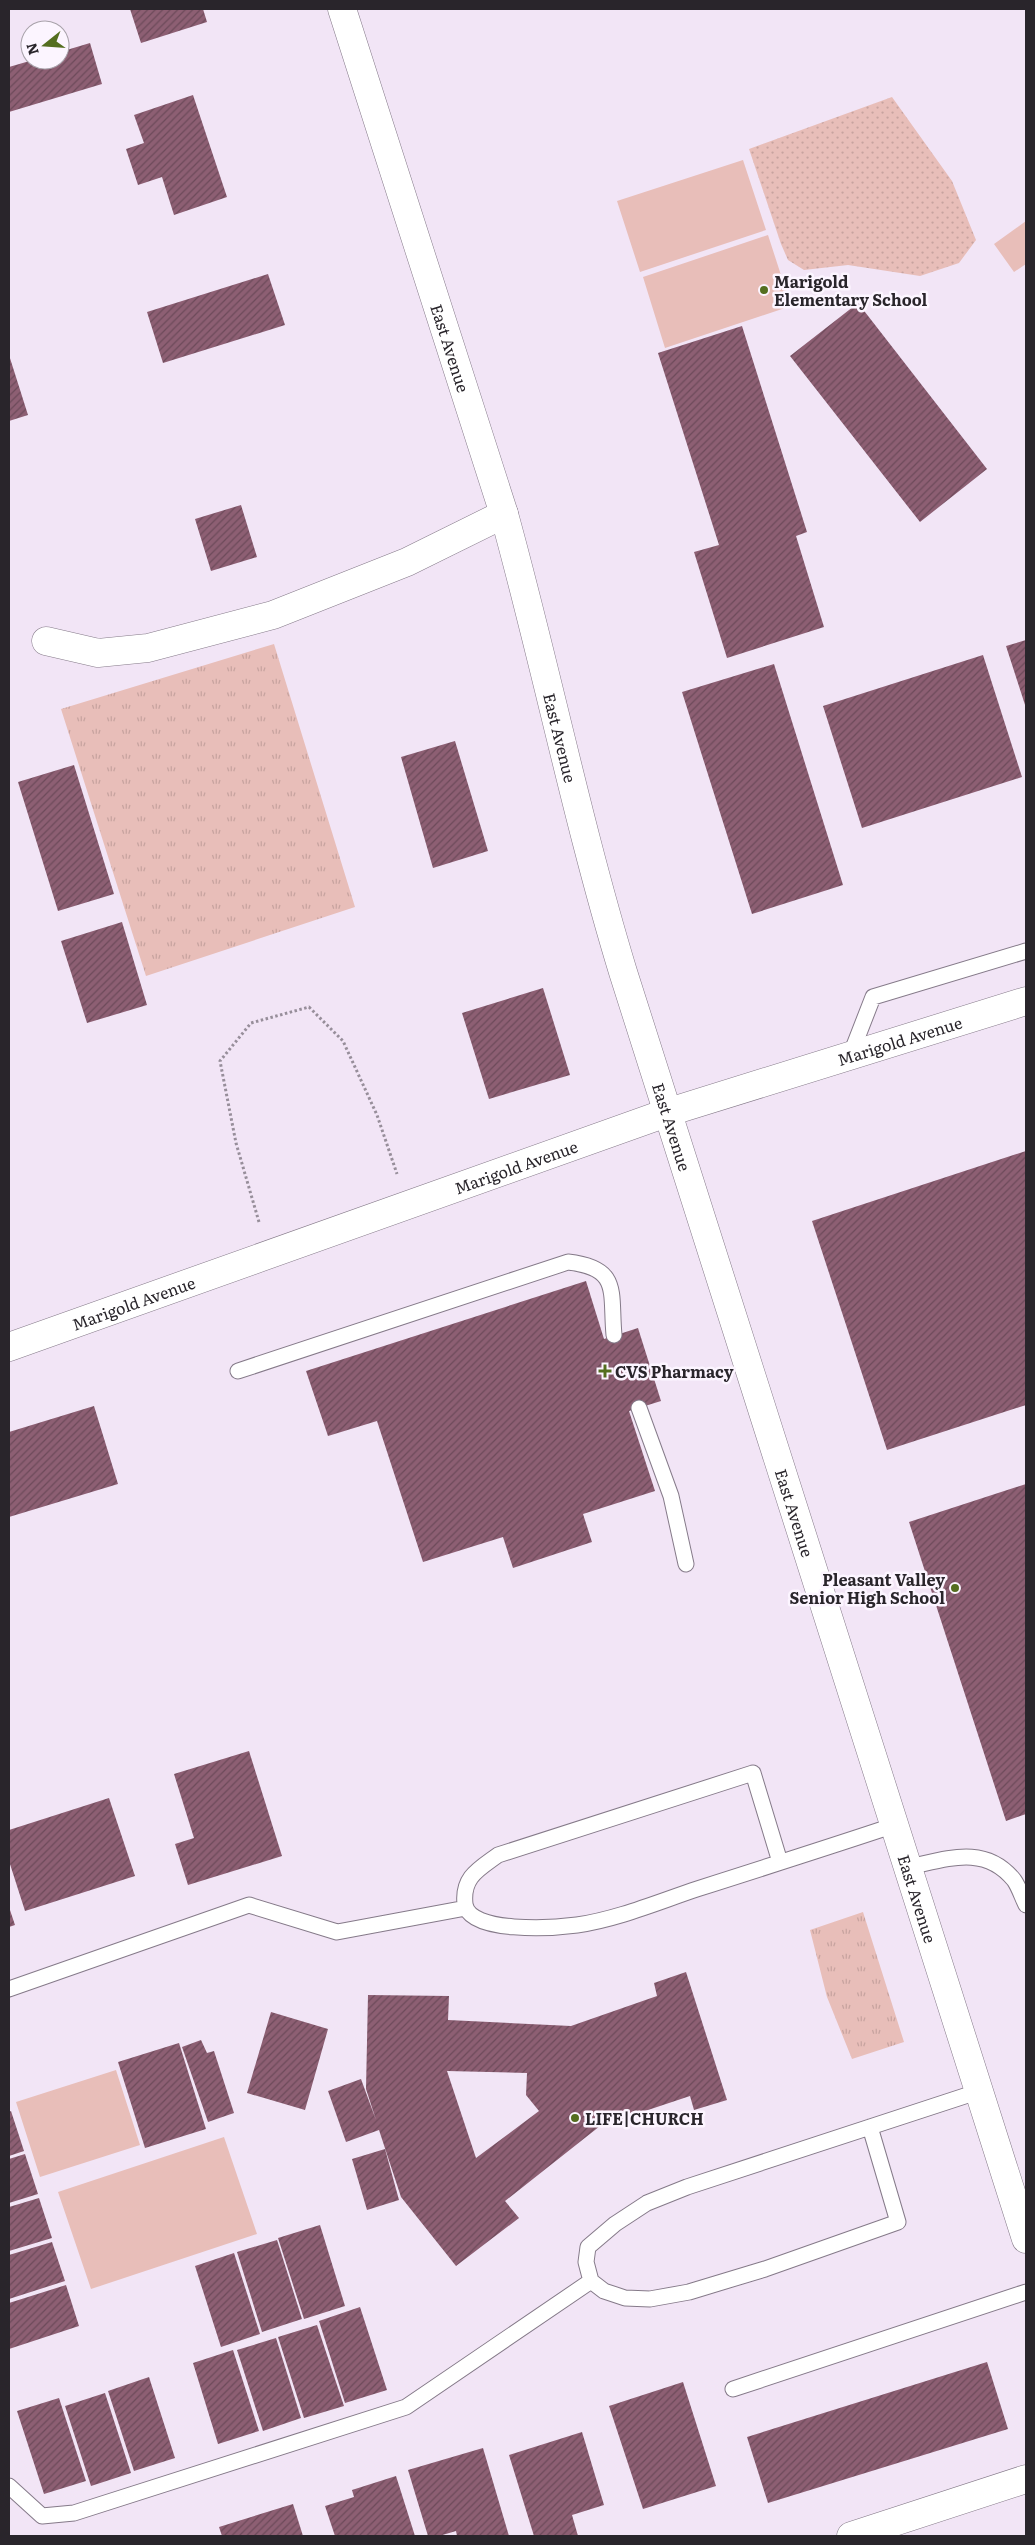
<svg xmlns="http://www.w3.org/2000/svg" width="1035" height="2545" font-family="Literata,serif">
  <style>
    .grass { fill: url(#grass-tufts) }
    .park { fill: url(#park-dots) }
    .pitch { fill: #e8beb9 }
    .building { fill: url(#building-hatch); fill-rule: evenodd }
    .lines { fill: none; stroke-linecap: round; stroke-linejoin: round }
    .service-casing { stroke: #857a89; stroke-width: 17 }
    .minor-casing { stroke: #857a89; stroke-width: 29 }
    .tertiary-casing { stroke: #857a89; stroke-width: 29 }
    .secondary-casing { stroke: #857a89; stroke-width: 29 }
    .path { stroke: #978e9a; stroke-width: 3; stroke-dasharray: 2.5 2.5; stroke-linecap: butt }
    .service { stroke: #fff; stroke-width: 15 }
    .minor { stroke: #fff; stroke-width: 28 }
    .tertiary { stroke: #fff; stroke-width: 28 }
    .secondary { stroke: #fff; stroke-width: 28 }
    .poi-dot { fill: #546e20; stroke: #fcf5ff; stroke-width: 2 }
    .labels { text-anchor: middle; dominant-baseline: central; stroke-width: 5; stroke-linejoin: round; paint-order: stroke }
    .poi-label { font-size: 16px; font-weight: bold; fill: #29252b; stroke: #fcf5ff; text-anchor: start }
    .street-label { font-size: 16px; fill: #29252b; stroke: #fcf5ff }
  </style>
  <defs>
    <pattern id="grass-tufts" width="24" height="20" patternUnits="userSpaceOnUse" patternTransform="scale(1.25)"><rect width="24" height="20" fill="#e8beb9"/><path d="M3 7l-1-3M5 7V3M7 7l1-3M15 17l-1-3M17 17v-4M19 17l1-3" fill="none" stroke="#c7a39f"/></pattern>
    <pattern id="park-dots" width="8" height="8" patternUnits="userSpaceOnUse" patternTransform="scale(1.25)"><rect width="8" height="8" fill="#e8beb9"/><path d="M2 2h.1M6 6h.1" fill="none" stroke="#c7a39f" stroke-width="1.8" stroke-linecap="round"/></pattern>
    <pattern id="building-hatch" width="6" height="6" patternUnits="userSpaceOnUse" patternTransform="scale(1.25)"><rect width="6" height="6" fill="#8d5f73"/><path d="M-1 1l2-2M0 6l6-6M5 7l2-2" fill="none" stroke="#6d4a5a"/></pattern>
  </defs>
  <rect width="100%" height="100%" fill="#f2e5f6"/>
  <path class="grass" d="M274,644L355,907L146,976L61,709Z
    M863,1912L904,2042L852,2059L827,1997L810,1930Z"/>
  <path class="park" d="M892,97L952,181L976,240L959,263L920,276L848,265L804,270L788,260L781,244L749,149Z"/>
  <path class="pitch" d="M743,160L766,230L640,272L617,201Z
    M1026,221V264L1014,272L994,244Z
    M768,235L791,306L665,348L643,277Z
    M116,2070L140,2145L40,2177L16,2102Z
    M224,2137L257,2234L91,2289L58,2192Z"/>
  <path class="building" d="M130,9H203L207,22L141,43Z
    M90,43L102,84L9,112V67L33,60H60V52Z
    M193,95L227,197L174,215L162,177L138,185L126,149L144,143L134,115Z
    M268,274L285,325L163,363L147,312Z
    M858,303L987,469L920,522L790,356Z
    M742,326L807,532L796,536L824,627L727,658L694,552L719,545L658,353Z
    M9,355L28,415L9,421Z
    M241,505L257,557L211,571L195,519Z
    M1026,640V708L1006,646Z
    M983,655L1022,777L862,828L823,706Z
    M774,664L843,885L752,914L682,692Z
    M455,741L488,851L433,868L401,757Z
    M74,765L114,894L58,911L18,782Z
    M122,922L147,1005L87,1023L61,941Z
    M543,988L570,1075L489,1099L462,1013Z
    M1026,1151V1405L887,1450L812,1221Z
    M586,1281L604,1339L638,1328L661,1401L629,1411L655,1491L583,1514L592,1542L513,1568L503,1537L423,1562L377,1421L328,1436L306,1371Z
    M94,1406L118,1484L9,1517V1432Z
    M1026,1484V1814L1006,1821L909,1522Z
    M249,1751L282,1856L188,1885L175,1844L194,1838L174,1774Z
    M109,1798L135,1876L25,1911L9,1861V1830Z
    M9,1907L15,1925L9,1927Z
    M686,1972L727,2100L694,2110L690,2096L600,2126L505,2201L519,2218L456,2266L401,2197L379,2130L346,2142L328,2091L361,2079L376,2120L366,2089L368,1995L449,1996L448,2020L571,2026L657,1996L654,1983ZM447,2071L527,2073L526,2095L539,2111L476,2158Z
    M271,2012L328,2029L305,2110L247,2093Z
    M201,2040L207,2053L214,2051L234,2113L208,2122L182,2047Z
    M179,2043L206,2129L145,2148L118,2062Z
    M11,2111L24,2151L9,2156V2112Z
    M385,2149L399,2200L367,2210L352,2159Z
    M25,2154L38,2194L9,2203V2159Z
    M39,2198L52,2238L9,2251V2207Z
    M320,2225L345,2306L304,2319L278,2238Z
    M277,2240L302,2319L262,2332L237,2252Z
    M52,2242L65,2281L9,2299V2255Z
    M234,2253L260,2334L221,2347L195,2266Z
    M66,2285L79,2326L9,2349V2303Z
    M360,2307L387,2390L345,2403L319,2321Z
    M317,2325L344,2406L304,2418L278,2337Z
    M276,2338L301,2418L263,2431L237,2350Z
    M233,2350L259,2431L218,2444L193,2363Z
    M987,2362L1008,2429L768,2503L747,2437Z
    M149,2377L175,2458L134,2471L108,2391Z
    M683,2382L716,2486L643,2509L609,2406Z
    M105,2393L131,2473L91,2486L65,2406Z
    M59,2398L86,2481L44,2494L17,2411Z
    M582,2432L604,2505L572,2515L578,2536H534L509,2455Z
    M483,2448L509,2536H457L456,2531L439,2536H428L408,2470Z
    M396,2476L415,2536H335L325,2506L354,2497L352,2490Z
    M293,2504L303,2536H222L219,2527Z"/>
  <g class="lines">
    <g class="service-casing">
      <path id="service" d="M850,1056L873,997L1026,951
        M238,1371L568,1262C621,1268 610,1292 614,1335
        M639,1408L671,1496L686,1564
        M780,1862L753,1773L498,1855C479,1869 462,1877 465,1904C469,1934 554,1928 577,1925C618,1919 658,1902 697,1889C763,1868 829,1847 895,1825
        M909,1867C947,1859 985,1844 1014,1880C1019,1887 1022,1897 1026,1905
        M9,1989L249,1905L337,1932L466,1908
        M870,2127L898,2222L765,2269L689,2292L650,2299L625,2298L604,2291L591,2281L586,2262L588,2247L615,2224L647,2203L687,2187L980,2091
        M733,2389L1026,2292
        M9,2486L42,2516L74,2513L406,2407L591,2281"/>
    </g>
    <g class="minor-casing">
      <path id="minor" d="M46,641L98,653L148,648L273,615L407,562L504,514
        M851,2536L1026,2479"/>
    </g>
    <g class="tertiary-casing">
      <g id="tertiary">
        <path id="s1" d="M9,1347L669,1112L1026,1001"/>
      </g>
    </g>
    <g class="secondary-casing">
      <g id="secondary">
        <path id="s2" d="M342,9L504,514C546,666 577,821 623,972L1026,2239"/>
      </g>
    </g>
    <path class="path" d="M259,1222L236,1143L220,1061L251,1023L309,1007L343,1041L377,1115L397,1174"/>
    <use href="#service" class="service"/>
    <use href="#minor" class="minor"/>
    <use href="#tertiary" class="tertiary"/>
    <use href="#secondary" class="secondary"/>
  </g>
  <g class="poi-dot">
    <circle cx="764" cy="290" r="5"/>
    <path d="M602.5 1363.5h5v5h5v5h-5v5h-5v-5h-5v-5h5z"/>
    <circle cx="955" cy="1588" r="5"/>
    <circle cx="575" cy="2118" r="5"/>
  </g>
  <g class="labels">
    <g class="poi-label">
      <text x="774" y="281">Marigold<tspan x="774" dy="18">Elementary School</tspan></text>
      <text x="615" y="1371">CVS Pharmacy</text>
      <text x="945" y="1579" text-anchor="end">Pleasant Valley<tspan x="945" dy="18">Senior High School</tspan></text>
      <text x="585" y="2118">LIFE|CHURCH</text>
    </g>
    <g class="street-label">
      <text stroke="none"><textPath href="#s2" startOffset="356">East Avenue</textPath></text>
      <text stroke="none"><textPath href="#s2" startOffset="761">East Avenue</textPath></text>
      <text stroke="none"><textPath href="#s1" startOffset="942">Marigold Avenue</textPath></text>
      <text stroke="none"><textPath href="#s2" startOffset="1166">East Avenue</textPath></text>
      <text stroke="none"><textPath href="#s1" startOffset="538">Marigold Avenue</textPath></text>
      <text stroke="none"><textPath href="#s1" startOffset="132">Marigold Avenue</textPath></text>
      <text stroke="none"><textPath href="#s2" startOffset="1571">East Avenue</textPath></text>
      <text stroke="none"><textPath href="#s2" startOffset="1976">East Avenue</textPath></text>
    </g>
  </g>
  <rect width="1035" height="2545" fill="none" stroke="#29252b" stroke-width="20"/>
  <g transform="translate(45 45) rotate(253)"><circle r="24" fill="#fcf5ff" stroke="#a8a2aa"/>
  <path d="M0-4L9 19L0 12L-9 19Z" fill="#546e20"/>
  <text y="-8" font-size="14" font-weight="bold" text-anchor="middle" fill="#29252b">N</text>
  </g>
</svg>
